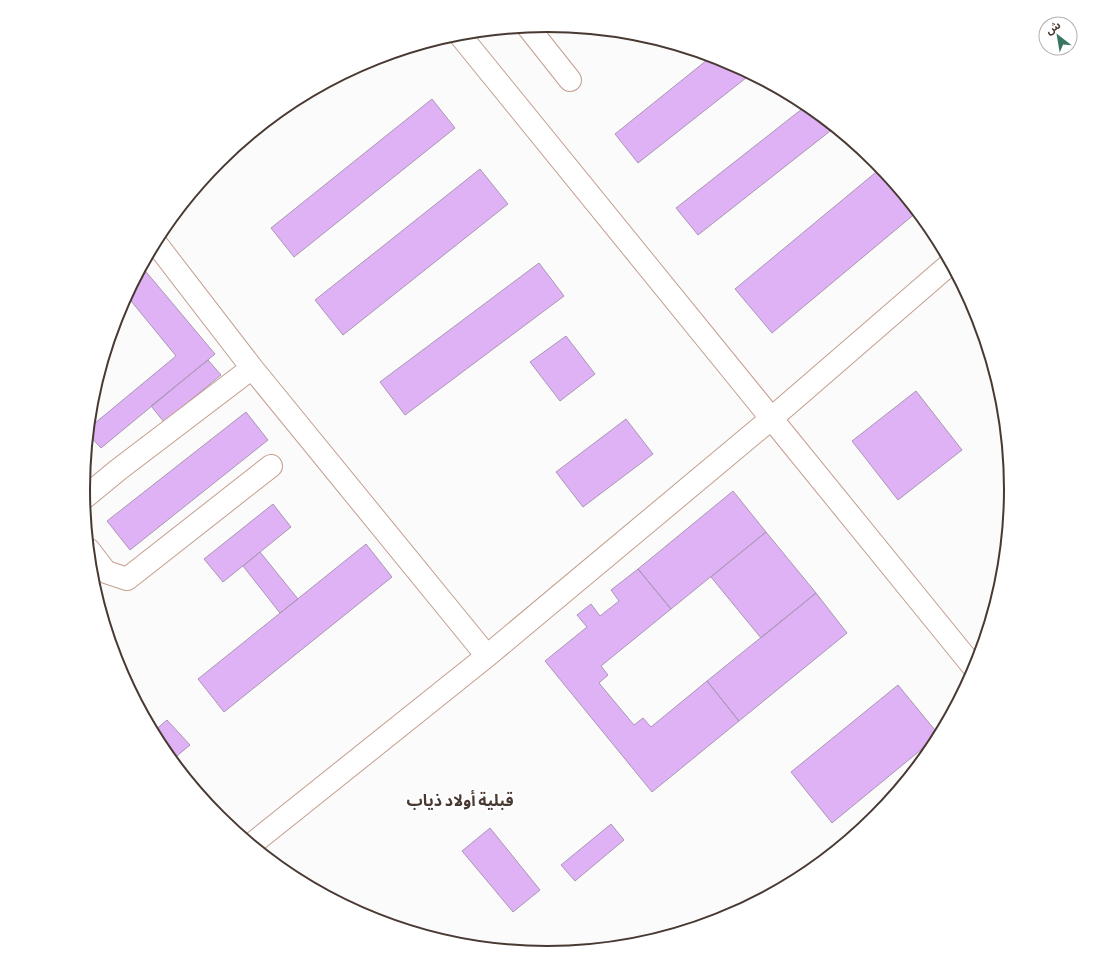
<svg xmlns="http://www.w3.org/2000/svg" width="1094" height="978" font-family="Bitter,'Noto Sans Arabic',serif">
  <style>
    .building { fill: #deb2f4; stroke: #ab96b5 }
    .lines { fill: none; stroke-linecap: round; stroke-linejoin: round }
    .minor-casing { stroke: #c39e8f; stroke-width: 24 }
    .minor { stroke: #fff; stroke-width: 22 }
    .labels { text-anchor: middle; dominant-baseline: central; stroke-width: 3.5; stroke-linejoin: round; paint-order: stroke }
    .district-label { font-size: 16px; font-weight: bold; fill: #483932; stroke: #fff }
    .rim { fill: none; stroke: #483932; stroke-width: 2 }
  </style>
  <rect width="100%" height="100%" fill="#fbfbfb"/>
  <path class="building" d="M712,56L725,60L751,74L638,163L615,134Z
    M432,99L455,128L294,257L271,228Z
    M807,105L834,128L698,235L676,208Z
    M881,168L917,212L772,333L735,289Z
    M480,169L508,204L343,335L315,300Z
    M539,263L564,296L405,415L380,382Z
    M142,267L215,354L101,448L88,434L89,428L176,356L127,296Z
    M566,336L595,374L560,401L530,362Z
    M208,360L221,375L164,422L151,406Z
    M916,391L962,450L898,500L852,441Z
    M246,412L268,440L130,550L107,521Z
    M626,419L653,454L583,507L556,472Z
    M733,491L766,532L671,609L638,569Z
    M273,504L291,527L223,582L204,559Z
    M766,532L816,593L761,638L711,577Z
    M366,544L392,577L224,712L198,679Z
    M260,552L298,599L280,613L243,566Z
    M638,569L671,609L601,666L608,675L599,683L634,725L643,718L651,727L707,681L739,721L652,792L545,661L587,627L577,615L591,604L600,616L619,601L611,590Z
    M816,593L847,633L739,721L707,681Z
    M898,685L939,735L832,823L791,772Z
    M167,720L190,745L172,760L161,747L153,732Z
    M611,824L624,840L575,881L561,865Z
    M490,828L540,890L513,912L462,851Z"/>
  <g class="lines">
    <g class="minor-casing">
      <path id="minor" d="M528,27L570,80
        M459,34L975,669
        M155,242L252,368L487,656
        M84,498L118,470L252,368
        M89,550L106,572L127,579L271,466
        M252,844L487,656L772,418L950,264"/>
    </g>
    <use href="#minor" class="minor"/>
  </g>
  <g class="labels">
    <g class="district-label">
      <text x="460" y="800">قبلية أولاد ذياب</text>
    </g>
  </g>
  <path d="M0 0H1094V978H0ZM90 489a457 457 0 1 1 914 0a457 457 0 1 1-914 0Z" fill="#fff" fill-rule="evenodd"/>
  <path class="rim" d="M90 489a457 457 0 1 1 914 0a457 457 0 1 1-914 0Z"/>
  <g transform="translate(1058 36) rotate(329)"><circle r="19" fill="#ffffff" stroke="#b6b0ad"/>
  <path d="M0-3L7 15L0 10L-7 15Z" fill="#397661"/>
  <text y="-6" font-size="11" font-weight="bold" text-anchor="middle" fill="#483932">ش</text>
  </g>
</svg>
